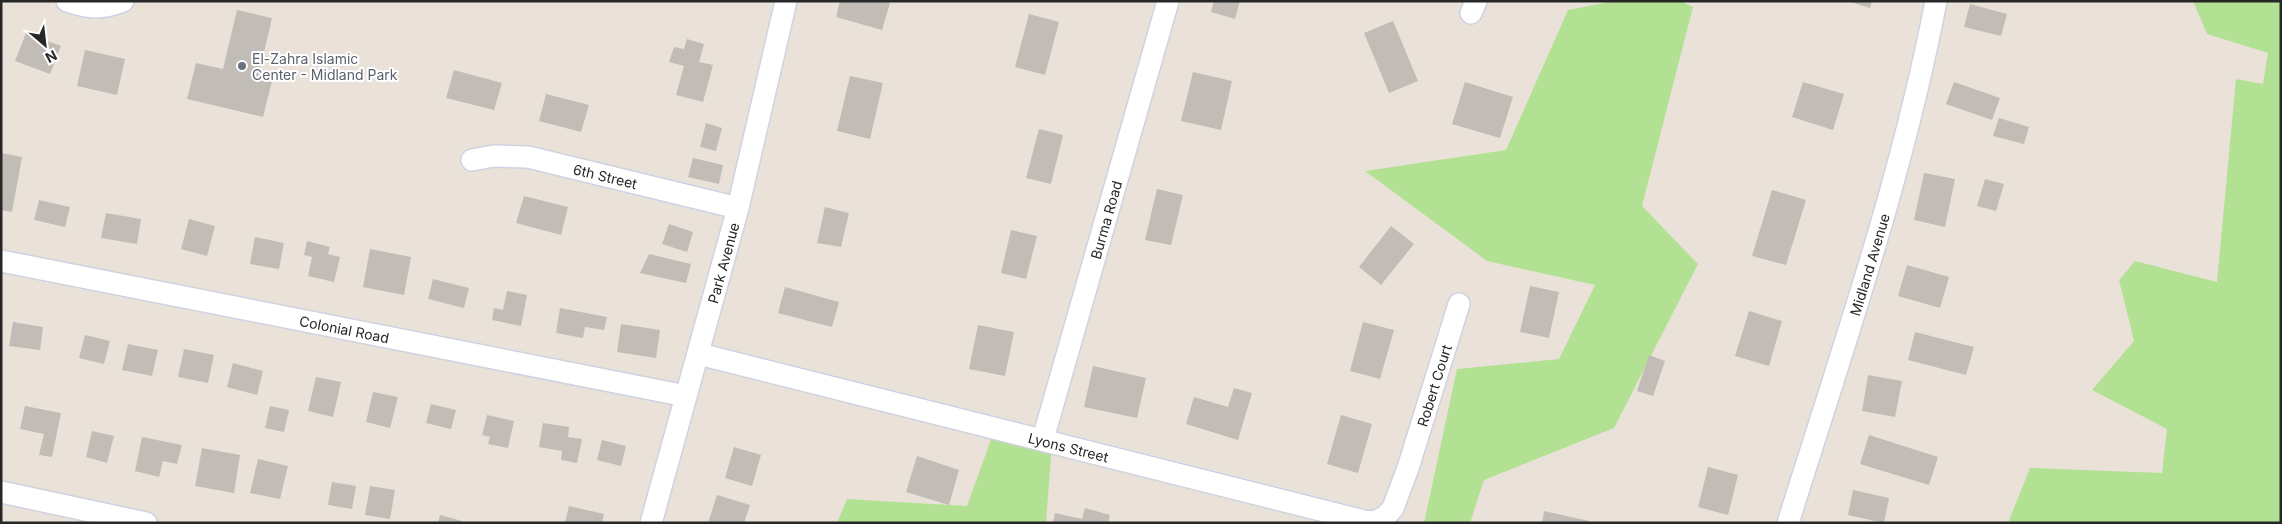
<svg xmlns="http://www.w3.org/2000/svg" width="2282" height="524" font-family="Inter,sans-serif">
  <style>
    .green { fill: #b3e194 }
    .building { fill: #c2bcb6 }
    .lines { fill: none; stroke-linecap: round; stroke-linejoin: round }
    .minor-casing { stroke: #ced3e1; stroke-width: 24 }
    .minor { stroke: #fff; stroke-width: 21 }
    .worship-dot { fill: #6b7280; stroke: #fff; stroke-width: 2 }
    .labels { text-anchor: middle; dominant-baseline: central; stroke-width: 4; stroke-linejoin: round; paint-order: stroke }
    .worship-label { font-size: 14px; fill: #5b616d; stroke: #fff; text-anchor: start }
    .street-label { font-size: 14px; fill: #272727; stroke: #fff }
  </style>
  <rect width="100%" height="100%" fill="#eae2d9"/>
  <path class="green" d="M1614,1H1680L1693,7L1642,206L1698,264L1614,428L1484,480L1470,523H1424L1457,369L1559,359L1595,285L1487,261L1365,171L1506,150L1568,10Z
    M2193,1H2281V523H2008L2030,468L2162,473L2167,429L2092,390L2134,341L2119,280L2135,261L2217,282L2236,79L2263,84L2268,53L2207,34Z
    M994,431L1052,443L1046,523H837L847,499L967,506Z"/>
  <path class="building" d="M840,1H884L890,3L882,30L836,17Z
    M1214,1H1240L1235,19L1211,12Z
    M1847,1H1872L1870,8Z
    M1970,4L2007,14L2001,36L1964,27Z
    M237,10L272,18L259,74L273,77L263,117L187,99L196,63L223,69Z
    M1029,14L1059,22L1045,75L1015,67Z
    M1393,21L1418,81L1389,93L1364,33Z
    M26,33L61,46L50,74L15,61Z
    M687,39L704,44L699,62L713,65L703,102L676,95L684,66L669,62L674,47L684,49Z
    M85,50L125,59L117,95L77,86Z
    M454,70L502,83L494,110L446,98Z
    M1193,72L1232,81L1221,130L1181,121Z
    M850,76L883,83L870,139L837,131Z
    M1465,82L1513,97L1500,138L1452,124Z
    M1803,82L1844,94L1833,130L1792,117Z
    M1954,82L2000,98L1992,120L1946,104Z
    M546,94L589,105L581,132L539,121Z
    M1999,118L2029,127L2024,144L1993,136Z
    M706,123L722,128L716,151L700,147Z
    M1039,129L1063,135L1051,184L1026,178Z
    M1,153L22,157L12,212L1,210Z
    M693,158L723,165L719,184L688,177Z
    M1924,173L1955,179L1945,227L1914,220Z
    M1985,179L2004,184L1996,211L1977,206Z
    M1157,189L1183,195L1171,245L1145,240Z
    M1772,190L1806,200L1786,265L1752,256Z
    M524,196L568,207L561,235L516,223Z
    M39,200L70,207L65,227L34,220Z
    M825,207L849,213L841,247L817,243Z
    M106,213L141,219L137,244L101,238Z
    M189,219L215,226L207,256L181,249Z
    M669,224L693,232L687,252L662,244Z
    M1391,226L1414,244L1381,285L1359,267Z
    M1011,230L1037,236L1026,279L1001,273Z
    M255,237L284,243L279,269L250,264Z
    M307,241L330,247L328,254L340,257L334,282L308,276L312,257L304,255Z
    M370,249L411,257L404,295L363,287Z
    M649,254L691,264L686,283L640,273Z
    M1907,265L1949,277L1940,308L1898,296Z
    M433,279L469,288L464,308L428,299Z
    M1530,286L1559,292L1549,338L1520,332Z
    M785,287L839,302L832,327L778,313Z
    M507,291L527,295L521,326L492,320L494,308L503,310Z
    M560,308L607,317L604,330L585,327L583,338L556,333Z
    M1749,311L1782,321L1769,366L1735,356Z
    M13,322L43,327L40,350L9,346Z
    M1363,322L1394,330L1380,379L1350,371Z
    M621,324L660,330L656,358L617,352Z
    M978,325L1014,332L1005,376L969,369Z
    M1915,332L1974,347L1966,375L1908,360Z
    M85,335L110,341L104,364L79,358Z
    M128,344L158,350L152,376L122,370Z
    M184,349L214,355L208,383L178,377Z
    M1649,355L1665,361L1653,396L1637,391Z
    M233,363L263,371L257,395L227,387Z
    M1093,366L1146,378L1137,418L1084,407Z
    M1868,375L1902,381L1895,417L1862,411Z
    M316,377L341,382L333,417L308,411Z
    M1234,388L1252,393L1238,440L1186,424L1194,397L1228,407Z
    M373,392L398,397L390,428L366,422Z
    M431,404L456,410L451,429L426,423Z
    M25,406L61,413L52,457L39,455L44,434L20,429Z
    M270,406L289,410L284,432L265,428Z
    M487,415L514,421L508,448L488,444L490,437L482,435Z
    M1341,415L1372,424L1358,473L1327,464Z
    M543,423L569,427L568,437L582,439L577,463L561,460L562,451L539,447Z
    M92,431L114,436L107,463L86,457Z
    M1869,435L1938,457L1929,485L1860,464Z
    M142,437L182,445L177,464L163,461L159,477L135,471Z
    M602,440L626,446L621,466L597,460Z
    M734,447L761,455L752,486L725,478Z
    M202,448L240,455L234,493L195,486Z
    M917,456L959,470L949,505L906,492Z
    M258,459L288,466L280,499L250,493Z
    M1708,467L1738,475L1728,515L1698,507Z
    M332,482L356,486L352,509L328,505Z
    M370,486L395,490L390,519L365,515Z
    M1853,490L1889,498L1884,523L1848,515Z
    M717,495L750,505L744,523H708Z
    M569,506L604,514L602,523H565Z
    M1085,508L1110,515L1108,523H1053L1055,513L1082,519Z
    M1544,511L1589,521V523H1542Z
    M440,515L462,521V523H438Z"/>
  <g class="lines">
    <g class="minor-casing">
      <g id="minor">
        <path d="M67,1C89,8 100,10 123,1"/>
        <path d="M1471,13L1476,1"/>
        <path id="s1" d="M472,160L493,156L528,157L738,208"/>
        <path id="s2" d="M1,261L686,396"/>
        <path id="s3" d="M699,354L1368,522L1377,521L1386,516L1393,508L1408,468L1459,304"/>
        <path id="s4" d="M1043,439L1168,1"/>
        <path d="M1,492L146,523"/>
        <path id="s5" d="M651,523L738,208L786,1"/>
        <path id="s6" d="M1788,523C1842,350 1902,179 1936,1"/>
      </g>
    </g>
    <use href="#minor" class="minor"/>
  </g>
  <circle class="worship-dot" cx="242" cy="66" r="5"/>
  <g class="labels">
    <g class="worship-label">
      <text x="252" y="58">El-Zahra Islamic<tspan x="252" dy="16">Center - Midland Park</tspan></text>
    </g>
    <g class="street-label">
      <text stroke="none"><textPath href="#s1" startOffset="136">6th Street</textPath></text>
      <text stroke="none"><textPath href="#s4" startOffset="228">Burma Road</textPath></text>
      <text stroke="none"><textPath href="#s5" startOffset="270">Park Avenue</textPath></text>
      <text stroke="none"><textPath href="#s6" startOffset="271">Midland Avenue</textPath></text>
      <text stroke="none"><textPath href="#s2" startOffset="350">Colonial Road</textPath></text>
      <text stroke="none"><textPath href="#s3" startOffset="849">Robert Court</textPath></text>
      <text stroke="none"><textPath href="#s3" startOffset="381">Lyons Street</textPath></text>
    </g>
  </g>
  <rect width="2282" height="524" fill="none" stroke="#272727" stroke-width="5"/>
  <g transform="translate(45 45) rotate(152)" stroke="#ffffff" stroke-width="4" paint-order="stroke">
  <path d="M0-4L9 19L0 12L-9 19Z" fill="#272727"/>
  <text y="-8" font-size="14" font-weight="bold" text-anchor="middle" fill="#272727">N</text>
  </g>
</svg>
